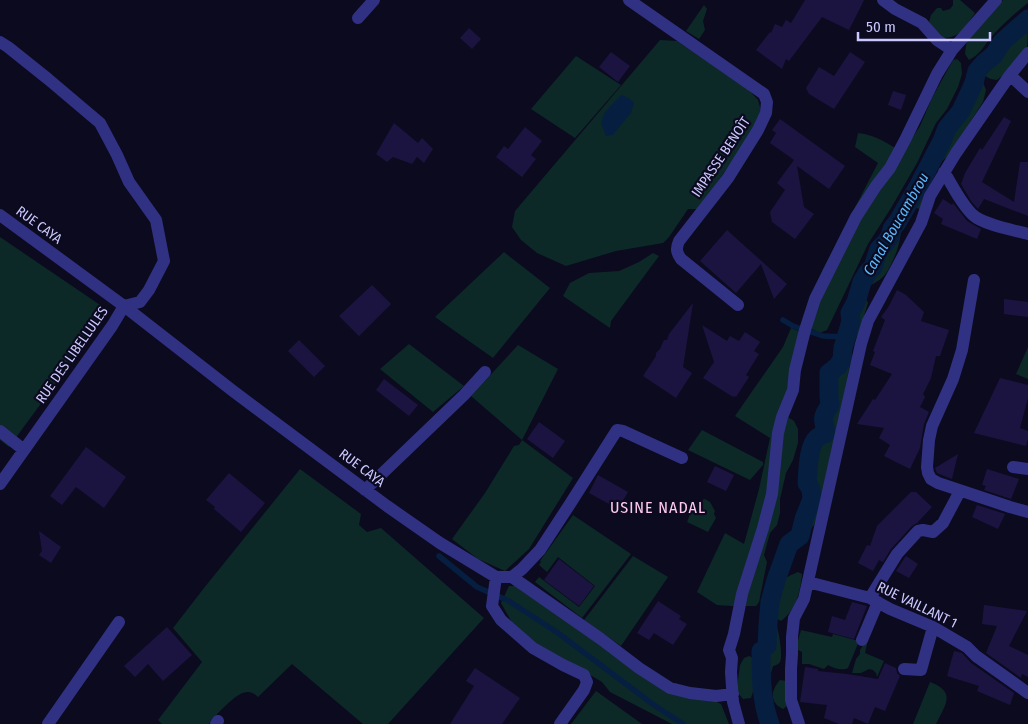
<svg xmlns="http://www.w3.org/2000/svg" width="1028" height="724" font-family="'Fira Sans Condensed',sans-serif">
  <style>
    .green { fill: #0c2927 }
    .water { fill: #061f41 }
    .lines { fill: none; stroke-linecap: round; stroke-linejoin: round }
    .stream { stroke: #061f41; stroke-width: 5.5 }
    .canal { stroke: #061f41; stroke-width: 19 }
    .building { fill: #1b1441 }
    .street { stroke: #303183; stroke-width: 12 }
    .labels { text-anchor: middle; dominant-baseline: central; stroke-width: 4.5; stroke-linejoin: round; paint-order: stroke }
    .street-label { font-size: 14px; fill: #cbc8ff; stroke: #0c0a1f }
    .water-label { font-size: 15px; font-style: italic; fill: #56b9ff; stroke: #0c0a1f }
    .quarter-label { font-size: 16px; letter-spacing: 1px; fill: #ffcaee; stroke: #0c0a1f }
  </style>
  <rect width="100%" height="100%" fill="#0c0a1f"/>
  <path class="green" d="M953,0H960L975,13C966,26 958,41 940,37L929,22L931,15L937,8H941L943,11L950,9L953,5Z
    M1003,0H1028V3C1015,13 1004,23 993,35C985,44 980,55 969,60L965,54L967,38L992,11Z
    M704,5L707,9L703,21L705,30L699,39L686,31Z
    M1028,18C1028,26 1028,41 1027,47C1023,58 1006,73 997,80C987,79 982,75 980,65C992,47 1010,32 1028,18Z
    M660,40L677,41L745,86L758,100L761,111L758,125L698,209H688L669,237L663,243L616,251L566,266L537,253L521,240L512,227L515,211Z
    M576,56L621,85L575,138L531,109Z
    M957,59L961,63L962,74L958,87L947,109L936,123L917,163L891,208L868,244L827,330L820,333L812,329L810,324L819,279L823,269L878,163L855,147L858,133C877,135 887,144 903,152L920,126L932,98L953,60Z
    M974,79L982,80L986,90L983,102L948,156L942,161L933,158L931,153L938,143L947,132L952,119Z
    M927,176L930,184L923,204L920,209L916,208C911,199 916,186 920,177Z
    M899,226L901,229C901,243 894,260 887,272C883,278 877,282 871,285L866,283C873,270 885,231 899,226Z
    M0,237L109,311L9,447L0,440Z
    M504,252L550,288L493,358L435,317Z
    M653,253L659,256L611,321L610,328L563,296L570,283L589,273L619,271L639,262Z
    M864,295L868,303L859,332L853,344L849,369L826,487L814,525L807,534L799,535L796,533L816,470L818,439L823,434L822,413L826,403L832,368L854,300Z
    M791,328L801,332L781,413L794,421L798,429V443L793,460L786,473L780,499V513L777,525L770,533L764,555L767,562L759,602L756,606H731L717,605L697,592L725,533L744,544L759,489L770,438L735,416L783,347Z
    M409,344L464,386L433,412L380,369Z
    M518,345L558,369L522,440L573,478L529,549L505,571L478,559L452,539L485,493L514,446L519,445L522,440L471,396Z
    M1028,347V379L1016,374Z
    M702,430L763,462V465L750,480L688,450Z
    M300,469L361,514L359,525L367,532L381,528L484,618L388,724H363L292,664L258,697C246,684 233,699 223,708C218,713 213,718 209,724H162L158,720L202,662L173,628L204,588Z
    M705,499L710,502L715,511L714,514L716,518L708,532L687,522L692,508L695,507L700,501Z
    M573,515L631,554L582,618L535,582L539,577L579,607L595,586L558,557L547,572L539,565L541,562L540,561Z
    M633,556L668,577L621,646L584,620Z
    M798,572L802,574C800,592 797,609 781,621L771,615L767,610C772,587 776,581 798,572Z
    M509,586H515L654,682L711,699L721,704L729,724H672L610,692L602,682L536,643L514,626L501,603Z
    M770,624L777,627C779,633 783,656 780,662C778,665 776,665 773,666L770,677L765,672L762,645L765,631Z
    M801,630L832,637L833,634L859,641L848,668C842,671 833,668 828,665L824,669L809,664H802V652L798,650L797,644Z
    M864,644H867L865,653L884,661L877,677L876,673L873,670L869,669L861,673H852L856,659L860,654V650Z
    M749,656L753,658L755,685L751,698L743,699L738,693V680L740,665L744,658Z
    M780,680L786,681L787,706L783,709C780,707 777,706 776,704C769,695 775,686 780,680Z
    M930,682C957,692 945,705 936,724H913Z
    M596,691L642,724H571Z"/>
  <path class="water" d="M621,95L629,98L634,103L631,113L613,135L606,136L601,123L605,112Z"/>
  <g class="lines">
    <path class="stream" d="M783,320L793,326L823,336L847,337
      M439,556L477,587L509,601L558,633L654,705L683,724
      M768,724L769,720"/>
    <path class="canal" d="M767,646L768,624L770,602L776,580L789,544L800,536L804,519L812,499L811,489L807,483C808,471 808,446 817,438C819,437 823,434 825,434C827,427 822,423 824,416C825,412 828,409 830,405L829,396V373L838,366L842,359L843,348L851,321L850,313L856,302L862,282L868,272L873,267L879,249L885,243L890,237L892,229L898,221L919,185L942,141L947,128L961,111L974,83L977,71L984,63L994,55L1002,42L1028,19
      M761,651C761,675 761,701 770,724"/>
  </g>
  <path class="building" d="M805,0H864L849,30L822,17L789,61L786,59L782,69L756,50L770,32L771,33L775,24L782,27L786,20L791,23Z
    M469,28L481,39L472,49L460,38Z
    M611,52L630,66L618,82L599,67Z
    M850,52L865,62L834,109L809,94L806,88L819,67L834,76Z
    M893,91L906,95L901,110L888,105Z
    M1004,117L1011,121L982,182L1014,202L1020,162H1028V216L984,199L978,209L971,201L961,184L965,173L980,148L982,150Z
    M780,119L845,166L829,189L797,166L804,207L814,214L795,239L772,222L770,212L785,190L777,183L794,160L770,143L776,133L772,130Z
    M394,123L418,143L422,138L433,149L424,163L417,157L412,164L393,157L387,162L376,154Z
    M525,127L542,141L531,155L536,159L522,177L496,157L504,146L508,149Z
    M943,199L952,205L953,203L967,221L981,229L977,239L941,224L943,219L934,213Z
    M727,230L787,284L774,299L761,264L736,293L700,261Z
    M372,285L391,304L359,336L339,316Z
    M897,290L906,295L924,312L921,321L949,330L940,356H936L931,378L923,394L925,397L920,407L929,412L924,424L920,448L910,469L884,456L890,445L879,438L884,428L857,424L873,399L875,400L892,374L870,365L875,352L873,351L885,320L881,317L889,306Z
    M1004,299L1028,302V317L1004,314Z
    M693,303L683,367L692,373L676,398L643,376L656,356V353L660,349L664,340H667L669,334Z
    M702,325L727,341L730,336L739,341L745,332L760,342L754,351L759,354L746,375L749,377L736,397L734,396L733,397L703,378L714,362Z
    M299,340L325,366L314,377L288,351Z
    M1000,378L1028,385V398L1020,428L1028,431V439L1026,446L974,433Z
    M384,379L418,405L409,416L376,390Z
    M539,422L565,441L553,458L527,439Z
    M86,447L126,477L104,508L76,487L62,505L50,496Z
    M958,454L952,479L937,473L935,468Z
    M715,466L734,475L726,491L707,482Z
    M987,469L1019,479L1011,499L984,490L986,486L982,485Z
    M229,473L265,503L241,532L214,509L215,507L206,500Z
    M598,475L628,492L618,509L589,493Z
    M911,492H916L932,507L917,523L912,526L891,549L883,562L879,560L873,571L858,563L867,545L870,546L877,526Z
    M977,505L1005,514L998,529L972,517Z
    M39,531L61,547L51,563L39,555L42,551Z
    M906,556L918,564L909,578L896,571Z
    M559,559L594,586L579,606L544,580Z
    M658,601L681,616L679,619L687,624L673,645L654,633L649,640L637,633Z
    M852,602L867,606L854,639L828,632L832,616L845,620Z
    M984,605L1027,611L1009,646L1028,655V677L1022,674L1021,678L986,653L997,626L982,624Z
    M167,627L192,655L163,681L148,664L135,677L124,666Z
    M954,651L962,653L971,663L1014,693L1010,705L977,691L979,686L947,676Z
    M885,663L896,668L897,673L900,676L885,711L875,707L868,724L854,718L852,724H839L824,718L827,705L800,702L805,667L818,669V671L847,674L878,679Z
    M475,668L520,698L502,724H450L474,686L466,681Z"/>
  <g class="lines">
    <path class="street" d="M629,0L764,94L767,102L766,113L758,130L728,178L679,241C676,248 676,252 681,259L738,305
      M883,0L895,9L922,23L937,40L952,50
      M358,18L374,0
      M0,42L8,47L48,79L100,123L117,155L129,182L156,220L164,261L149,290L140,302L124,306L112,326L0,484
      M1010,75L1028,92
      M944,172C953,186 961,204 973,215C984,225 1013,230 1028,234
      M0,215L124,306L233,391L387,506L440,543L496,577H512L522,569L540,550L570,504L617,430L623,431L682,458
      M974,280L962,350L953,379L932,426L929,440L927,467L928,473L931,479L938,483L1010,507L1028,512
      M0,431L24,450
      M1013,467L1028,469
      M365,490L464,395L485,372
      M496,577L492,606L501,620L533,648L563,665L584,675L587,682L584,690L560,724
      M512,577L601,639L639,668L670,688L690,693L716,696L733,694
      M808,582L870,598L890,609L933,627L967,647L976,656L1028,693
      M870,598L897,554L918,531L923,530L933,532L943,523L960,491
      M862,640L878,602
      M904,669L921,670L933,627
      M48,724L119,622
      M216,724L218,721
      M739,724L733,702L731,672L732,658L729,650L734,634L742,594L763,528L772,494L778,433L782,417L793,390L795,370L805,330L815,299L856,217L876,186L890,168L905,140L937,74L952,50L996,0
      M799,724L791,700V669L792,654V637L794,618L804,599L861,344L868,321L921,223L930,196L956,153L1010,75L1028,53"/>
  </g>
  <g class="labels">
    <g class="street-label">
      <text transform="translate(721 157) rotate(-56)">IMPASSE BENOÎT</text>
      <text transform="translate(39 225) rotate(36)">RUE CAYA</text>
      <text transform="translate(72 355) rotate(-55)">RUE DES LIBELLULES</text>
      <text transform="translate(362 468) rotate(37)">RUE CAYA</text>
      <text transform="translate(917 605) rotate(26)">RUE VAILLANT 1</text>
    </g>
    <g class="water-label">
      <text transform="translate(896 224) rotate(-60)">Canal Boucambrou</text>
    </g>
    <g class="quarter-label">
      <text x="658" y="507">USINE NADAL</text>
    </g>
  </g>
  <path d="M858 32v8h132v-8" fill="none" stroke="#cbc8ff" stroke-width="2.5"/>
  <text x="866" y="32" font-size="15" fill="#cbc8ff" stroke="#0c0a1f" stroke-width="4" paint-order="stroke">50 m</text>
</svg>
